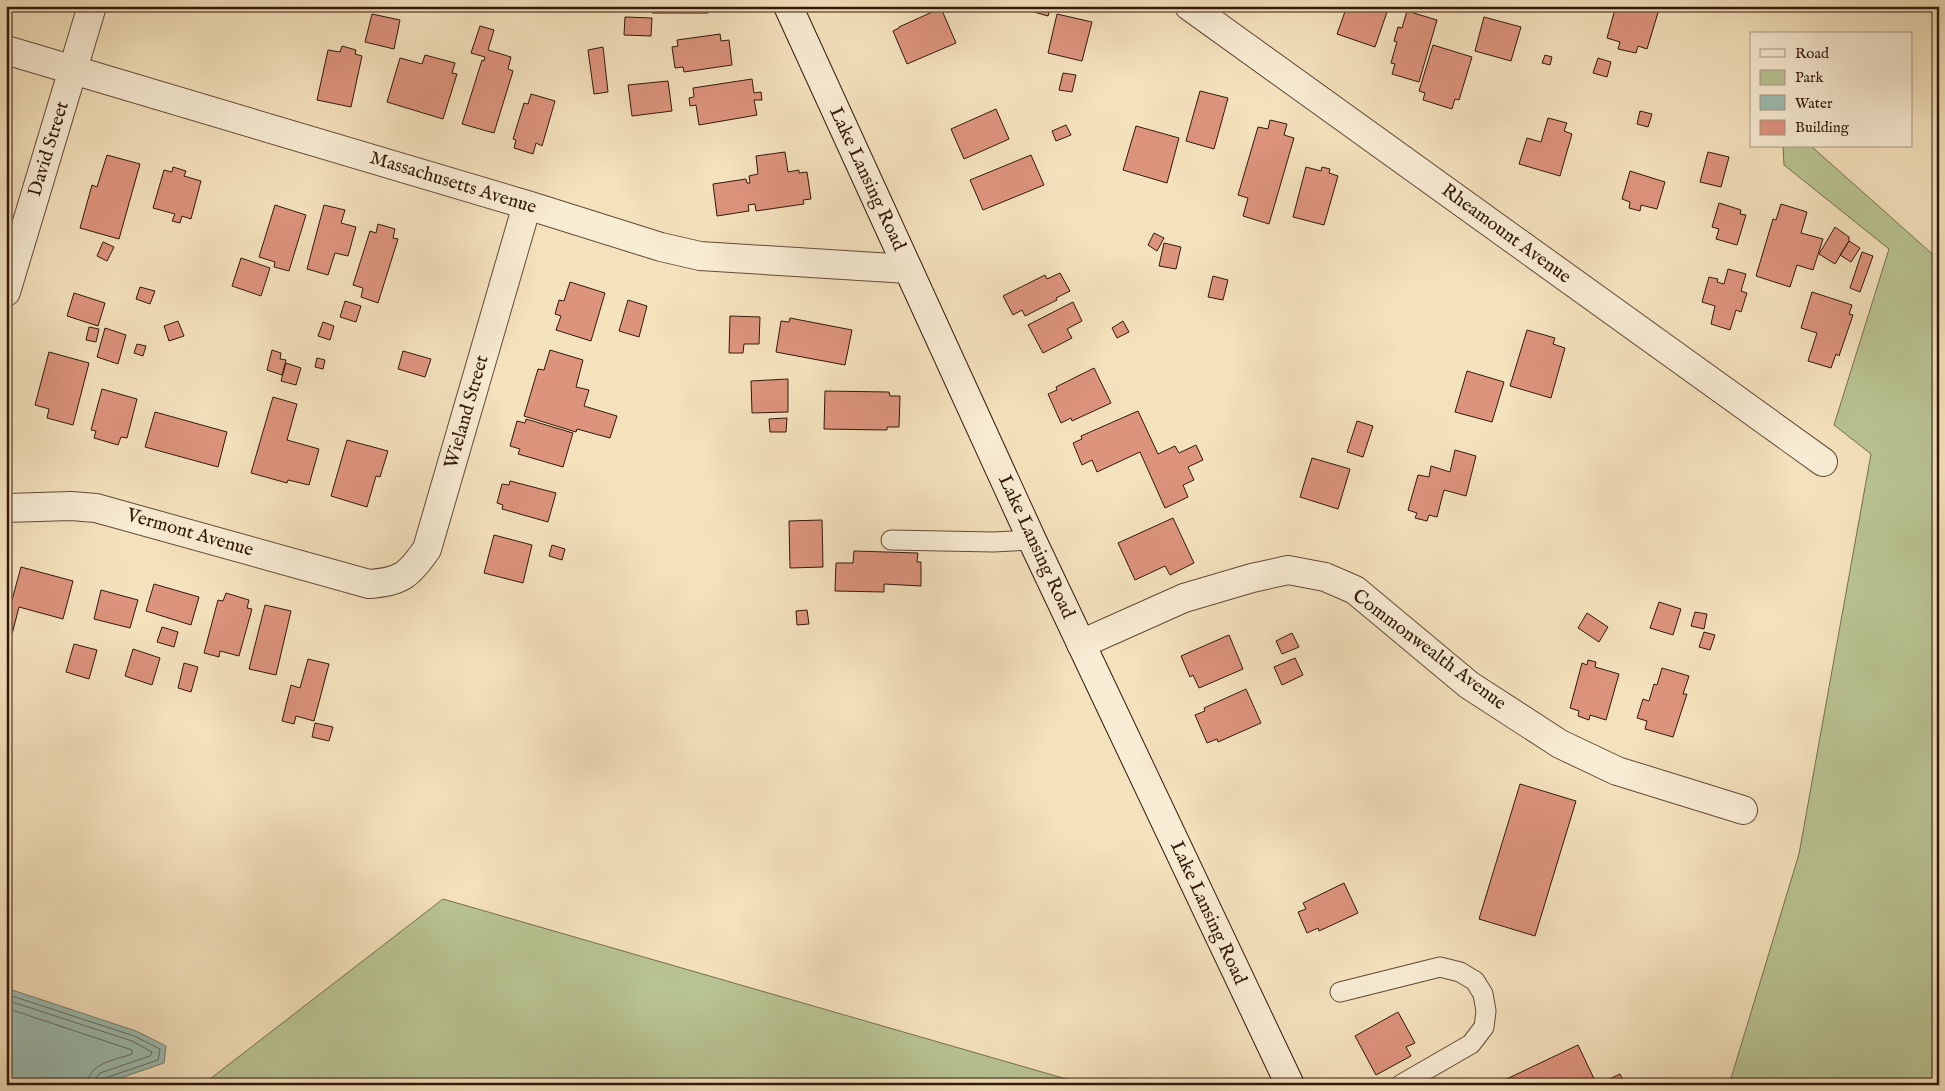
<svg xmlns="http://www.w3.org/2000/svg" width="1945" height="1091" font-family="'IM FELL English',serif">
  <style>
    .green { fill: #b9c493; stroke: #766e4e }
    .water { fill: #9cbdb3; stroke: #727b6f }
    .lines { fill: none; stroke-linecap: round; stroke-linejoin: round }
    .shore { stroke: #676a5e; stroke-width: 1 }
    .building { fill: #dd947d; stroke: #321809 }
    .service-casing { stroke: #624a36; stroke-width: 21 }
    .minor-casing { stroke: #624a36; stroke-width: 30 }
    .secondary-casing { stroke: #321809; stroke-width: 30 }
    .service { stroke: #f8ecd4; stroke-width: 19 }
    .minor { stroke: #f8ecd4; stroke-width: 28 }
    .secondary { stroke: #f8ecd4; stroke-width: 28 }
    .labels { text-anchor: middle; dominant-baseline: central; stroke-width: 4.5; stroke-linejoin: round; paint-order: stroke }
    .street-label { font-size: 19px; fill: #321809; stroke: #f8ecd4 }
  </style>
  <rect width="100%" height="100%" fill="#f4e2bd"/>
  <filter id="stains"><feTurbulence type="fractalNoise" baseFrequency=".004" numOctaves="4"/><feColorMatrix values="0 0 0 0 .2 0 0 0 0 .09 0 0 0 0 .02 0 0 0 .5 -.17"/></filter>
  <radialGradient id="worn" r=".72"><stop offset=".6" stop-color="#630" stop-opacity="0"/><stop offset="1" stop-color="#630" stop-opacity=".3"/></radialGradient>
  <path class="green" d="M1783,146H1811L1939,260V1085H1729L1799,854L1871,454L1834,425L1889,249L1784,165Z
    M443,899L1087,1085H196L206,1082Z"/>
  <path class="water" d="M6,988L136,1031L166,1046L164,1063L100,1085H6Z"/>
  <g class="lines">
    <path class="shore" d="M6,994L134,1036L160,1049L158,1060L105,1078L102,1080L101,1085
      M6,1000L132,1041L152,1052L150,1056L100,1073L96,1078L95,1085
      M6,1008L132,1050V1054C115,1060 88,1063 87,1085"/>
  </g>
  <path class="building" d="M643,6H718V10L709,9L708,13H652V9L643,8Z
    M1020,6H1051L1048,16L1020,8Z
    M1347,6H1389L1375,47L1337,34Z
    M1616,6H1660L1647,49L1638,46L1636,53L1618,49L1620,42L1607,38Z
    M941,8L956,43L907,64L893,31L899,28V27Z
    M1407,11L1437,20L1419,82L1392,74L1395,64L1391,63L1397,42L1394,41L1398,27L1402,28Z
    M372,14L400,20L394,49L365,42Z
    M1057,14L1092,22L1082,61L1048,53Z
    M625,17L652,18L651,36L624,35Z
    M1484,17L1521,27L1511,61L1475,51Z
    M480,26L494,30L488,50L511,57L508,69L513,71L494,133L462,124L482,60L484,61L485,57L471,53Z
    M720,34L721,41L729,40L732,65L684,72L683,67L675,68L672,47L678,46L677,40Z
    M1433,45L1472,57L1459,100L1455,99L1452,109L1423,100L1425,93L1419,91Z
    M342,46L356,50L355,54L362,56L351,107L317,100L328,50L340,52Z
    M603,47L608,92L594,94L588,50Z
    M425,55L455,63L452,73L457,74L443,119L387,102L400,58L422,64Z
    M1545,55L1552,57L1550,65L1542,63Z
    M1598,58L1611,62L1607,77L1593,73Z
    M1063,73L1076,75L1072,92L1059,90Z
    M752,79L754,93L761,92L762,100H754L757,115L699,125L696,105L690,106L689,98L694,97L693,88Z
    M668,81L672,111L632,116L628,85Z
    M1200,91L1228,98L1214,149L1186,141Z
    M531,94L555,101L542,146L536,143L533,154L514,148L516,140L513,139L524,103L528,104Z
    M996,109L1009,139L964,159L951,129Z
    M1640,111L1652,114L1648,127L1637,124Z
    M1548,118L1567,123L1564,131L1572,134L1560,176L1519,164L1527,138L1541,142Z
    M1270,120L1287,124L1284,135L1294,138L1269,224L1243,216L1248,198L1238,195L1258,127L1268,129Z
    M1066,125L1071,135L1056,141L1052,131Z
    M1136,126L1179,138L1167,183L1123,170Z
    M785,152L788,172L799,170V173L807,172L811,199L803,200L804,204L756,211L755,204L748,205L749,211L717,216L713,184L746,179L747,183H750L749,176L758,174L756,156Z
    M1708,152L1729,157L1721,187L1700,182Z
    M107,155L140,164L119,239L80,228L92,185L97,187Z
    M1031,155L1044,185L983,210L970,180Z
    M173,167L186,171L184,176L201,181L191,219L182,216L180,223L172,221L175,214L153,208L164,170L172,172Z
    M1306,167L1321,171L1322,167L1330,169L1329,173L1338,176L1324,225L1293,217Z
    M1630,171L1665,182L1657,209L1641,205L1640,211L1629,208L1630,202L1622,199Z
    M1719,203L1741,210L1740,214L1746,215L1737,245L1716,239L1719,229L1712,227Z
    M1781,204L1807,212L1801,233L1823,239L1813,270L1797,265L1790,287L1756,276L1773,219L1776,220Z
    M275,205L306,215L289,271L274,267L275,262L259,257Z
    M324,205L345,210L341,223L356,227L348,256L335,253L328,275L307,269Z
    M378,224L395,229L393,238L398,239L378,303L361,297L363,288L353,285L370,231L376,233Z
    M1835,227L1849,237V241L1835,264L1819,254Z
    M1154,233L1164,238L1157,251L1148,245Z
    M1849,241L1860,248L1851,262L1840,255Z
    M103,242L114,247L107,261L97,256Z
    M1164,243L1181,247L1176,269L1159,266Z
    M1862,252L1873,256L1860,292L1850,288Z
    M241,258L270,268L261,296L232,286Z
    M1728,269L1746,274L1741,291L1747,293L1741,312L1736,310L1730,330L1711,324L1715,306L1702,302L1709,277L1718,279L1717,282L1724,284Z
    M1060,273L1070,291L1056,298L1057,300L1025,316L1022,310L1013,315L1003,296L1045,275L1047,279Z
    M1213,276L1228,280L1223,300L1208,297Z
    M570,282L605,293L591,341L556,330L561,316L555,314L559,300L564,301Z
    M140,287L155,291L150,304L136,299Z
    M1812,292L1852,305L1849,314L1853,315L1839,356L1836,354L1831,368L1808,361L1817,333L1801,328Z
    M74,293L105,303L98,326L67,316Z
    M628,300L647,306L639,337L619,331Z
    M345,301L361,306L356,322L340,317Z
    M1073,302L1082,321L1067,329L1072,338L1043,353L1028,325Z
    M730,316L760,317L759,344H744L743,353H729Z
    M790,318L852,330L845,365L776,352L781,321L789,322Z
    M178,321L184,336L169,341L164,326Z
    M1123,321L1129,332L1117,338L1112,328Z
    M323,322L334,326L330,340L318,336Z
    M89,327L99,329L96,342L86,340Z
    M105,328L126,335L118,364L97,357Z
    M1527,330L1555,338L1553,344L1565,348L1551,398L1510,386Z
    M137,344L146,346L143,356L134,353Z
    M272,350L281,353L280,359L286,360L282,375L267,370Z
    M550,350L583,360L576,387L589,390L584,406L617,416L610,438L577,429L576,432L524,416L538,369L544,370Z
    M403,351L431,359L425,377L398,369Z
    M49,352L89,363L73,425L47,418L49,409L35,405Z
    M317,358L325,360L323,369L315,367Z
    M286,363L301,368L296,385L281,381Z
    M1094,368L1111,403L1072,421L1071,418L1061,423L1048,394L1057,390L1056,387Z
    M1467,371L1504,382L1492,422L1455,412Z
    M788,379V412L752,413L751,381Z
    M102,389L137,399L127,438L121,437L118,445L94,438L96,431L91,430Z
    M825,391L889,392L890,396H900L899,427H887V430L824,429Z
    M273,397L297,404L287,440L319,449L309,485L288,480L287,483L251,473Z
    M1138,411L1158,454L1175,446L1179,453L1196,445L1203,460L1188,467L1194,480L1183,485L1188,497L1165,508L1140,452L1097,472L1092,460L1082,465L1073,443L1082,439L1081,436Z
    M155,412L227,432L218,467L145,447Z
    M787,418L786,432H770L769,419Z
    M526,419L573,433L563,467L518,454L520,449L510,446L517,421L525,423Z
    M1357,421L1373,426L1363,457L1347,452Z
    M347,440L388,451L380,477L376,476L367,507L331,496Z
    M1455,450L1476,456L1466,496L1444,490L1437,517L1429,515L1427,521L1415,518L1417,513L1408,510L1418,475L1429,477L1431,466L1450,472Z
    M1312,458L1350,469L1338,509L1300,497Z
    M510,481L556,493L548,522L502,509L503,505L497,503L502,484L509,485Z
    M1173,518L1194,563L1170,575L1165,566L1135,580L1118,543Z
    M822,520L823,567L790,568L789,521Z
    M494,535L532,545L523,583L484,573Z
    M552,545L565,549L562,560L549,556Z
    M854,551L918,553L917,562H921V586L884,584V592L835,591L836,563H853Z
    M21,567L73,581L63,619L19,607L11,638L6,636V599L12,600Z
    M154,584L199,597L191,625L146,611Z
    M101,590L138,600L130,628L94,619Z
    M226,593L249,600L247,608L252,609L239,656L220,651L219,657L204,653L218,600L223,601Z
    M1659,602L1681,609L1673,635L1650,628Z
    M265,605L291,611L276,675L249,669Z
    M807,610L809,624L797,625L796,611Z
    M1695,612L1707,614L1704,629L1691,626Z
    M1587,613L1608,627L1599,642L1578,628Z
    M162,627L178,632L174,647L157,642Z
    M1704,632L1715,635L1710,650L1699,647Z
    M1292,633L1299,647L1282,654L1276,641Z
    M1229,635L1243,669L1199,688L1193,675L1190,677L1181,656Z
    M74,644L97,650L89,679L66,672Z
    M133,649L160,658L152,685L125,676Z
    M1295,658L1303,675L1282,685L1274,667Z
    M308,659L329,664L314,721L296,716L294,724L282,721L291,685L300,688Z
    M1588,660L1596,662L1595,667L1619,674L1606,720L1590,715L1589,720L1578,716L1579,711L1570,708L1582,663L1587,665Z
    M184,663L198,667L191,692L178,688Z
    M1662,668L1689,676L1683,694H1687L1673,737L1645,729L1647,721L1637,718L1643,699L1649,701L1654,684L1657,685Z
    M1246,689L1261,723L1218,742L1217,739L1207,743L1195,715L1205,711L1204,708Z
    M315,723L333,727L329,741L312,737Z
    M1520,784L1576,801L1535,936L1479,919Z
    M1344,883L1358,913L1319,931L1318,928L1307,933L1298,912L1306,909L1303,903Z
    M1398,1012L1415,1043L1406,1047L1411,1056L1376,1075L1355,1036Z
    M1578,1045L1597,1085H1494Z
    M1620,1074L1625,1085H1597Z"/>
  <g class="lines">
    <g class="service-casing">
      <path id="service" d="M891,540L993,542L1032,540
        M1340,992L1440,967L1460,972L1475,981L1483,994L1486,1011L1484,1027L1471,1044L1400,1085"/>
    </g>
    <g class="minor-casing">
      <path id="minor" d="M1189,6L1823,462
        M6,50L527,205L661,247L700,256L908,269
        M6,292L92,6
        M6,508L71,506L96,508L369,584C401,582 409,575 427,549L527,205
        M1081,644L1184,598L1252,578L1288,570L1325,577L1355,590L1469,685L1560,744L1617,771L1743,810"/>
    </g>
    <g class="secondary-casing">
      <path id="secondary" d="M788,6L1032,540L1290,1085"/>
    </g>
    <use href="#service" class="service"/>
    <use href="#minor" class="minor"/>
    <use href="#secondary" class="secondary"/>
  </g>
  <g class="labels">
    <g class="street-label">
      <text transform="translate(49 149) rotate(-73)">David Street</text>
      <text transform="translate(867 179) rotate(65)">Lake Lansing Road</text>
      <text transform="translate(453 183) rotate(17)">Massachusetts Avenue</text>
      <text transform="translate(1506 234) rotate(36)">Rheamount Avenue</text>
      <text transform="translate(467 412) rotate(-74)">Wieland Street</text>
      <text transform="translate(190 533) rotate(16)">Vermont Avenue</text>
      <text transform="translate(1036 547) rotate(65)">Lake Lansing Road</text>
      <text transform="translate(1429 650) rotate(37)">Commonwealth Avenue</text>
      <text transform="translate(1208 913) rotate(65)">Lake Lansing Road</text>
    </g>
  </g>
  <rect width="1945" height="1091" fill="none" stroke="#f4e2bd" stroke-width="25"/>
  <rect x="8" y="8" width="1930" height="1076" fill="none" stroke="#321809" stroke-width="2.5"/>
  <rect x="12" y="12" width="1920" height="1066" fill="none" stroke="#321809"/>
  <rect x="1750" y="32" width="162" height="115" fill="#f8ecd4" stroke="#a99783"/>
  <rect x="1760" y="49" width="25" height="8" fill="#f8ecd4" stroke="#a99783"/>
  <text x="1795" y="58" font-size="15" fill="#321809">Road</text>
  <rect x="1760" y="70" width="25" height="15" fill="#b9c493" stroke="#a99783"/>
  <text x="1795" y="82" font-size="15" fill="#321809">Park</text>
  <rect x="1760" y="95" width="25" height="15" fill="#9cbdb3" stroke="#a99783"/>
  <text x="1795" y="108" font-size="15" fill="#321809">Water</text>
  <rect x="1760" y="120" width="25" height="15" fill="#dd947d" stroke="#a99783"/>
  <text x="1795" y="132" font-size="15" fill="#321809">Building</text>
  <rect width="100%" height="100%" filter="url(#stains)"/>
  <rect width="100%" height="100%" fill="url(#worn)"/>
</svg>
